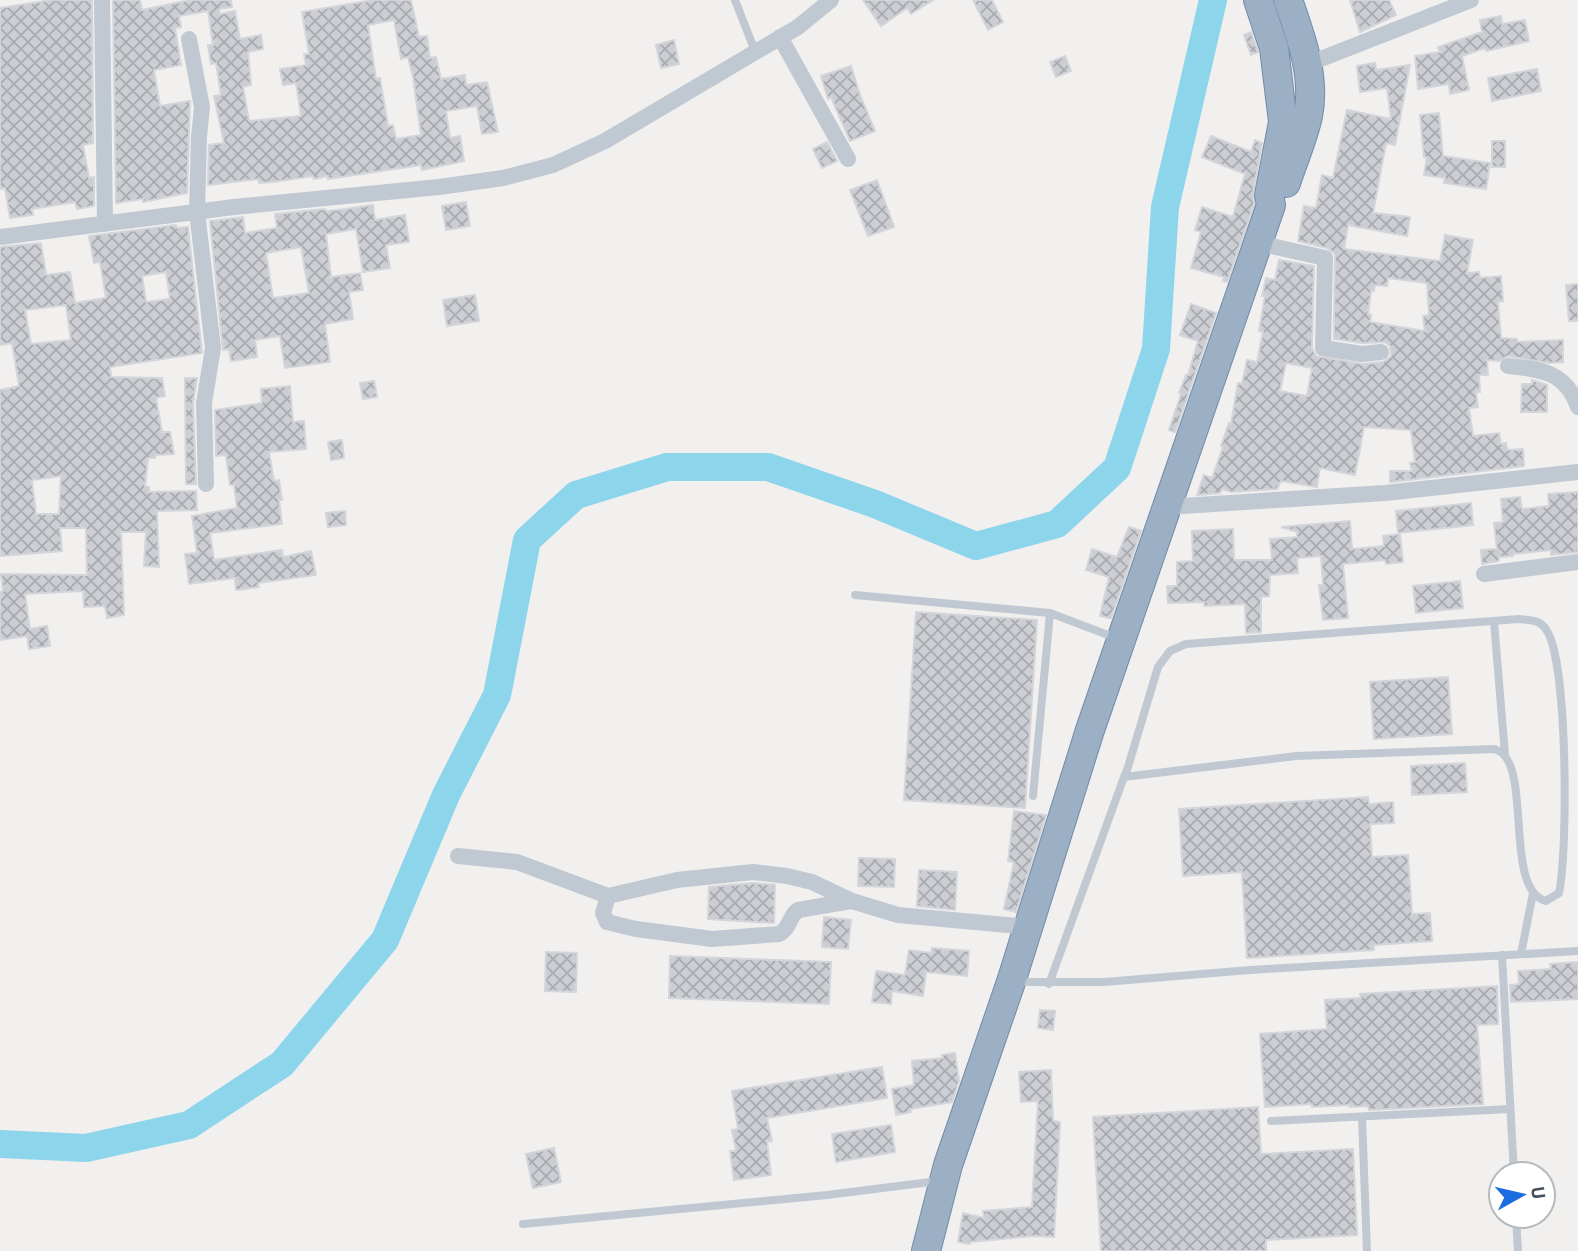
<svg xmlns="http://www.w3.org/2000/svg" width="1578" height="1251" font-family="'Titillium Web',sans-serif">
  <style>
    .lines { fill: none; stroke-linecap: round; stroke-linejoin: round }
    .river { stroke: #8cd5eb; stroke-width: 28 }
    .building { fill: url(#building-cross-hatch); stroke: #d3d5da; stroke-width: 2; fill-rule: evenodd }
    .trunk-casing { stroke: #738ba9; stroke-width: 30 }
    .service { stroke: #c0c9d1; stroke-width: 8 }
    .minor { stroke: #c0c9d1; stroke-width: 16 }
    .trunk { stroke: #9bafc5; stroke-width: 28 }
  </style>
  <defs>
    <pattern id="building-cross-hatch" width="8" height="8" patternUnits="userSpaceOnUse" patternTransform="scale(1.75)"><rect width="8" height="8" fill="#ccced4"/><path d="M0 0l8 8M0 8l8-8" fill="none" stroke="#a7aaaf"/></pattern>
  </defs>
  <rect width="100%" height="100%" fill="#f2efef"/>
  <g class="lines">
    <path class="river" d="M0,1144L86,1148L189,1125L282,1064L385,940L446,795L497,695L527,540L576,495L667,467H768L875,504L976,546L1057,524L1117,468L1156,349L1165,207L1213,0"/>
  </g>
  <path class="building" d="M51,0H92L93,143L83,145L89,178L94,177V206L77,209L75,202L32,209L33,215L10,218L5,188L0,189V8Z
    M113,0H140L142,10L190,0H231L232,7L219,9L220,14L235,11L240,39L261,35L263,49L248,52L251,85L243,87L249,121L301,116L296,83L283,85L280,69L306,65L304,54H309L302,12L373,0H411L419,37L427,36L430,58L436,57L441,79L465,75L466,85L487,82L498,132L482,134L477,106L446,111L450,138L460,136L464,161L422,170L421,165L328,179V176L314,179L313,176L273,182L259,183L258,179L208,185L209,145L224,143L214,96L221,95L216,63L211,64L208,45H213L208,11L179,16L181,27L175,28L181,65L154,70L160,106L190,101L187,193L143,202V199L116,203ZM394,20L401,59L408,57L413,77L421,135L396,139L393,125L388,126L380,78L376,79L368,25Z
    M863,0H933L911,14L907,8L881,26Z
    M973,0H992L1003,22L988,30Z
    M1350,0H1389L1396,15L1360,32Z
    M1501,16L1502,24L1525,20L1529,41L1486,51L1485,48L1462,56L1469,90L1450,94L1449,84L1418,89L1415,56L1440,52L1438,47L1482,32L1480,20Z
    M1251,32L1258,52L1251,55L1244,35Z
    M674,40L679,64L661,68L656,45Z
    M1065,56L1071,71L1056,77L1050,62Z
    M1375,63L1376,70L1410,65L1395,145L1386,143L1373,213L1410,217L1407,236L1348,225L1344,249L1440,261L1445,235L1473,240L1467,273L1479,272L1480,278L1501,276L1503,301L1498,302L1501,338L1517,339V342L1563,340V362L1549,363L1508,356L1499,361L1487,360L1488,375H1479L1480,392H1476L1478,407L1469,408L1473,436L1499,433L1501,444L1506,443L1507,450L1523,449L1524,466L1390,482V471H1412L1410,463L1415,462L1411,430L1364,427L1355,475L1320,468L1317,487L1281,481L1277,489L1231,492L1222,489L1220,493L1197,495L1204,475L1212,478L1223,447L1221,446L1229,423L1231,424L1238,383L1242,384L1247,360L1257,362L1263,332L1259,331L1265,296H1262L1266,278L1275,280L1279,260L1314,266L1312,348L1316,356L1363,364L1383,362L1391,356L1390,346L1385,342L1362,343L1334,339L1335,254L1327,248L1298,241L1304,206L1316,208L1322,175L1333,178L1347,110L1391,119L1387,88L1360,92L1357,66ZM1388,278L1427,283L1429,315L1423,316L1425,331L1370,322L1371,315L1368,314L1371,291H1374L1375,285L1387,286ZM1286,363L1312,368L1307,396L1280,391Z
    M851,66L860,95L875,131L850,141L831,97L828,99L821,76Z
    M1537,69L1541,91L1492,101L1488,78Z
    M1439,113L1443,156L1490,163L1486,189L1444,183L1445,178L1424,175L1427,157H1424L1420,115Z
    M1211,136L1251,152L1255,140L1262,143L1253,192L1254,204L1227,282L1223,281L1224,277L1191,268L1201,232L1195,230L1202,207L1233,217L1245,174L1202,157Z
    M1492,141H1505V167H1492Z
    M827,142L837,161L822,168L813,149Z
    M877,180L894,227L868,236L850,190Z
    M466,202L470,226L446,230L442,206Z
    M373,205L375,220L405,215L409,242L386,245L390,268L363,272L356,229L326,234L331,277L360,273L363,290L349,292L353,319L325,324L330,362L285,368L280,336L255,340L257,357L231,361L229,349L223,350L210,221L243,217L245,233L277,228L275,214L325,209L326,211L346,209ZM301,247L309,293L273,298L266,253Z
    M176,225L177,228L188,227L202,353L110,367L111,377L162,378L165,396L156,398L162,432H170L174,454L156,455L155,458H148L145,486L149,487V492L196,491L197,510L157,511L159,567L144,566L146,532H121L124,615L107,618L105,606L84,607L83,591L25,594L30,629L47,626L50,646L29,649L27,636L0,640V592L3,591L1,574L87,575L86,528H60L62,551L0,556V390L19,386L12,343L0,345V247L41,243L46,275L70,272L75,303L106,298L100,262L94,263L89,236ZM166,272L170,299L146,302L142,276ZM66,305L71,340L31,344L25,310ZM61,476L59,514H36L32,480Z
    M1578,284V321H1569L1566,285Z
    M475,295L479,321L447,326L443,300Z
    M1191,304L1216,313L1175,432L1169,430L1181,394L1179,393L1186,375H1188L1198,341L1180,335Z
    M185,378H197L193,403L196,484H186Z
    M1532,380L1547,385V412H1521L1522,384H1532Z
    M374,381L377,397L363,399L360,383Z
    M290,386L293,422L304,421L306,449L269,452L274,481L279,480L282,500H279L282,524L210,533L214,560L282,550L283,557L311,551L316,575L258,583L259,587L236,590L235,578L189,584L185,554L197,553L192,516L237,508L234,485H230L226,455L216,456L215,410L262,403L261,389Z
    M342,440L344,458L331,460L328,442Z
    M1578,492V552L1551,555V550L1513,554V556L1499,557V561L1482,564L1481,550L1497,549L1494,523L1503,522L1501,499L1520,497L1522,509L1549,506L1548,494Z
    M1471,503L1473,525L1398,533L1396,511Z
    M345,511L346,525L328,527L326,513Z
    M1350,521L1352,549L1384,546L1383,536L1400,534L1403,562L1386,564L1385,560L1343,564L1348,618L1323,620L1319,585H1323L1321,556L1297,558L1298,573L1270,575L1269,596L1261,597V632L1246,633L1245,604L1204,606V602L1168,603L1167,586H1177V562L1193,561L1192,531L1233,529L1234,560H1272L1270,539L1297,537V532L1281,527Z
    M1129,527L1141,531L1111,618L1100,616L1109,577L1086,570L1092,549L1117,557Z
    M1460,581L1463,608L1416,613L1413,586Z
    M916,612L1037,620L1025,808L904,800Z
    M1448,677L1452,734L1374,739L1370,682Z
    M1465,763L1467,792L1412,795L1411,766Z
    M1368,797L1369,804L1393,802L1394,823L1370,824L1372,857L1408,855L1412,914L1430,913L1432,941L1374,945V950L1247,958L1242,872L1183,876L1179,809Z
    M1014,811L1046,815L1016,912L1004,909L1014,862L1008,861Z
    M859,858L895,859L894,887L858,886Z
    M919,870L957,872L955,910L917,906Z
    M753,883L775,885L774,923L708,919L709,887Z
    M824,917L851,920L848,949L822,947Z
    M932,948L969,951L967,976L926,972L923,996L892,991L891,1004L872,1002L876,971L905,975L909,950L931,953Z
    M546,952L577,953L576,992L545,991Z
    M670,956L831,962L829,1004L669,998Z
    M1578,962V999L1511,1002L1510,985L1519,984L1518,971L1551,969L1550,964Z
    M1497,986L1498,1024L1477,1025L1483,1104L1369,1110L1368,1106L1350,1107V1105L1312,1107V1104L1265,1107L1260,1034L1327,1029L1325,1000L1361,998L1360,994Z
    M1040,1010L1055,1011L1053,1030L1038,1028Z
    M955,1053L959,1081L952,1102L910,1109L911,1112L896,1115L892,1089L914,1085L912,1061L943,1058L942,1055Z
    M882,1067L887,1098L767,1118L772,1141H767L771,1175L734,1180L730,1151H736L732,1130L738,1129L732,1091Z
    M1051,1070L1053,1121L1060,1122L1054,1237L1033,1236L970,1242V1244L958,1242L963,1213L984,1218L983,1211L1032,1207L1038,1101L1021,1102L1019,1072Z
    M1258,1107L1261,1154L1353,1149L1357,1235L1266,1240V1251H1101L1093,1117Z
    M891,1125L895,1152L836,1162L832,1134Z
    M554,1148L561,1182L533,1188L526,1154Z"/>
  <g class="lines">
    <g class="trunk-casing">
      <path id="trunk" d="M1286,183C1293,161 1303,139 1308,116C1316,77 1301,37 1288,0
        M926,1251L948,1165L1011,982L1090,730L1271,205L1269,195L1283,122L1274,48L1258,0"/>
    </g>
    <path class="service" d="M735,0L755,51
      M855,595L1050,613L1116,638
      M1494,621L1505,755
      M1033,796L1050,613
      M1521,954L1533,893
      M1502,955L1514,1174
      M1015,982H1104L1250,970L1578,951
      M1049,984L1124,777L1128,767L1158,667L1170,651L1186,644L1519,619C1531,620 1541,620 1547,631C1568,665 1568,851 1559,893L1546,901C1506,891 1529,782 1504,755C1502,752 1498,751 1495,749L1296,756L1124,777
      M1362,1117L1367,1251
      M1271,1121L1510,1109
      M1516,1216L1518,1251
      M523,1224L827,1195L938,1181"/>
    <path class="minor" d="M102,0L105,224
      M780,37L848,159
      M189,39L202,107L199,137L197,212L213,348L204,403L206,484
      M1308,64L1471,0
      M0,237L234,207L439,187L503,178L553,165L605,141L798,27L831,0
      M1258,243L1325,258L1323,348L1362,354L1381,352
      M1508,366C1541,369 1566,372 1578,407
      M1167,507L1385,493L1578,472
      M1484,574L1578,562
      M458,856L517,862L608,896L677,880L753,872L787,876L812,882L852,901L898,915L1029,927
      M608,896L603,913L607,922L636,929L712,939L779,934C790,929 789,916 798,910L851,901"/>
    <use href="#trunk" class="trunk"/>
  </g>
  <g transform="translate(1522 1195) rotate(82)"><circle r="33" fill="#ffffff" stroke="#b5babe" stroke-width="2"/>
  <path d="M0-5L12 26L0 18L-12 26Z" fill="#1c6ddf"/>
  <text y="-10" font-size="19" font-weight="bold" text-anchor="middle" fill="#47525c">U</text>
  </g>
</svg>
